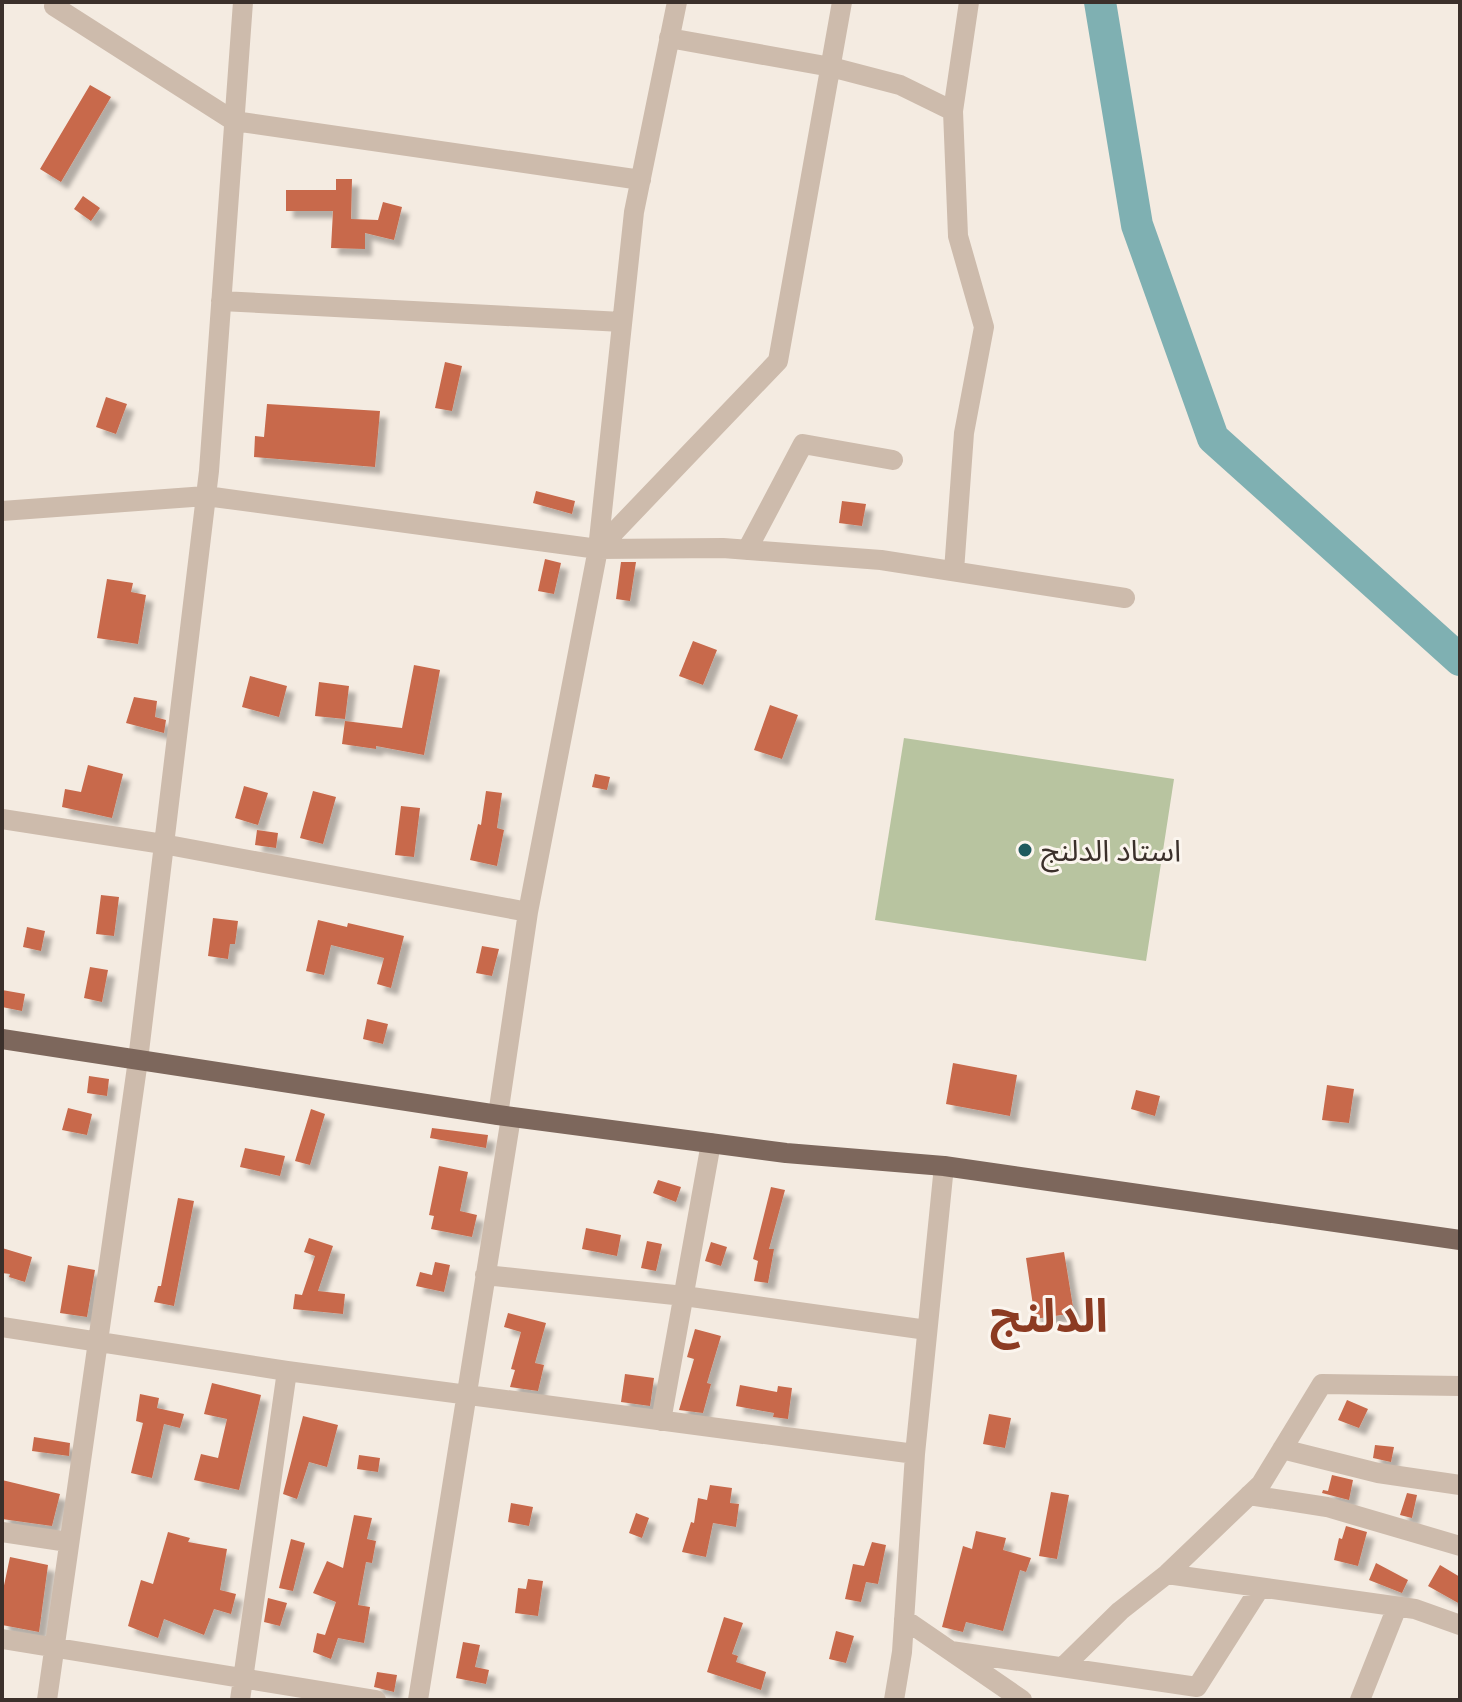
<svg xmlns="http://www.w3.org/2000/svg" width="1462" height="1702" font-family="Cabin,'Noto Sans Arabic',sans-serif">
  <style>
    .green { fill: #b8c4a0 }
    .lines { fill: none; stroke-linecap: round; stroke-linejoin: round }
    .river { stroke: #7fb0b2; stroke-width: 32 }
    .building { fill: #c8694b; filter: url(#shadow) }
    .street { stroke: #cdbbac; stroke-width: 20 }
    .primary { stroke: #7d675c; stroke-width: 20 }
    .poi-dot { fill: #1f5a5e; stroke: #fbf5ee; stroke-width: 3 }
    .labels { text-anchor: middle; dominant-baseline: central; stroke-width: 6; stroke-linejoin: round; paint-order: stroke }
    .poi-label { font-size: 30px; fill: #3b302b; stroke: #fbf5ee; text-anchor: start }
    .town-label { font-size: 46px; font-weight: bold; fill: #8c3b22; stroke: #fbf5ee }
  </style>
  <defs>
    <filter id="shadow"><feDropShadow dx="7" dy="7" stdDeviation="2" flood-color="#0004"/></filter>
  </defs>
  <rect width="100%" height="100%" fill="#f4ebe1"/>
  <path class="green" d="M904,738L1174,779L1146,961L875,920Z"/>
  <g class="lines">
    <path class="river" d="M1100,2L1137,225L1213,438L1460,660"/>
  </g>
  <path class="building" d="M90,85L111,97L61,182L40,169Z
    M336,179H352L351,219L378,220L383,202L402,207L394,240L365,233V249L331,248L333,211H286V190H336Z
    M83,196L100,208L91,221L74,209Z
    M445,362L462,366L452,411L435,408Z
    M106,397L127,404L116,434L96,427Z
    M267,404L380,411L375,467L254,457L255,436L264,437Z
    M536,491L575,501L572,514L533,503Z
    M842,501L866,504L862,526L839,523Z
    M545,559L561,563L554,594L538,591Z
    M621,562H636L630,601L616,599Z
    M107,579L133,583L131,592L146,595L138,644L97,638Z
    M693,641L717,650L703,685L679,676Z
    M414,665L440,670L424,755L376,746V749L342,744L345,721L402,728Z
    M250,676L287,686L279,717L242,707Z
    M319,682L349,686L345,719L315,716Z
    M134,697L157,701L155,717L166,720L164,733L126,723Z
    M770,705L798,715L782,759L754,750Z
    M88,765L123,774L112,818L62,807L65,789L81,792Z
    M595,774L610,777L607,790L592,787Z
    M244,786L268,793L258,825L235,818Z
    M313,791L336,797L323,844L300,838Z
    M486,791L502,793L497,828L504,830L497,866L470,860L478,824L481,825Z
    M401,806L420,808L414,857L395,855Z
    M257,830L278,833L276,848L255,845Z
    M101,895L119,897L114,936L96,934Z
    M213,918L238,921L235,944H230L228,959L208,956Z
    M318,920L347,927L348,923L404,936L391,988L377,984L384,958L331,945L324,975L306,971Z
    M27,927L45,931L41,951L23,947Z
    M482,946L499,949L492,976L476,973Z
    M90,967L108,970L102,1002L84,998Z
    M2,990L25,994L22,1011L2,1007Z
    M367,1019L388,1024L383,1044L363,1039Z
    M953,1063L1017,1075L1010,1116L946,1104Z
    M89,1076L109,1079L107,1096L87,1093Z
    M1327,1085L1354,1089L1349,1123L1322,1120Z
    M1136,1090L1160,1096L1155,1116L1131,1109Z
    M68,1108L92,1114L87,1135L62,1130Z
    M311,1109L325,1114L310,1165L295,1161Z
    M432,1128L488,1135L486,1148L430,1138Z
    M245,1148L285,1156L280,1176L240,1167Z
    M439,1166L468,1172L460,1211L477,1215L472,1237L431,1229L434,1216L429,1215Z
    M658,1180L681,1187L676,1202L653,1193Z
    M771,1187L785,1190L769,1249H774L768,1283L754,1281L758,1261L753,1259Z
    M178,1198L194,1201L174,1306L154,1302L158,1286H161Z
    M586,1228L621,1235L617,1256L582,1249Z
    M309,1238L333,1246L318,1291L345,1294L343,1314L293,1309L295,1294L302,1295L315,1256L304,1252Z
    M647,1241L662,1244L656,1271L641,1268Z
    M711,1242L727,1247L721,1266L705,1261Z
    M2,1248L32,1257L25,1282L9,1277L10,1274L2,1273Z
    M1064,1252L1074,1313L1035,1319L1026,1258Z
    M435,1262L450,1265L444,1292L416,1286L420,1272L432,1275Z
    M68,1265L95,1270L87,1317L60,1313Z
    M508,1313L546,1323L535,1363L544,1365L538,1391L510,1387L515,1370L511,1369L521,1332L504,1327Z
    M695,1329L721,1336L707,1383L711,1384L703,1413L679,1410L694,1359L687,1357Z
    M625,1374L654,1378L650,1406L621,1402Z
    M212,1383L261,1395L239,1490L194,1480L201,1454L218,1458L227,1419L204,1414Z
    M740,1385L777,1392L778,1386L792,1388L788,1419L773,1417L774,1413L736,1406Z
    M140,1394L159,1398L157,1408L184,1414L180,1428L164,1424L152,1478L131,1473L143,1423L136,1421Z
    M1347,1400L1368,1409L1359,1428L1338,1420Z
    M989,1414L1011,1418L1005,1448L983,1444Z
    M303,1416L338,1425L327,1467L309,1462L297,1499L283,1494Z
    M34,1437L70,1443L69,1456L32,1451Z
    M1375,1445L1394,1447L1391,1462L1373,1458Z
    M359,1455L380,1458L378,1472L357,1469Z
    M1332,1475L1353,1480L1349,1500L1322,1493L1323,1490L1328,1491Z
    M2,1480L60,1494L52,1526L2,1519Z
    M710,1485L732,1488L730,1503L739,1504L736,1527L713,1523L706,1557L682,1552L691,1522L694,1523L698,1498L707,1500Z
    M1051,1492L1069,1495L1057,1559L1039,1556Z
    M1407,1493L1417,1495L1412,1518L1400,1515Z
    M511,1503L533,1507L529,1526L508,1522Z
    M636,1513L649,1518L642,1538L629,1533Z
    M354,1515L372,1518L367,1539L376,1541L372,1563L366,1562L358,1605L370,1607L364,1643L338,1638L331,1659L313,1652L317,1633L325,1635L336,1602L313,1593L327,1561L343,1568Z
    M1346,1526L1367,1532L1358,1566L1334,1560L1339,1538L1342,1539Z
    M976,1531L1006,1538L1003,1550L1031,1558L1026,1572L1020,1570L1003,1631L966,1622L963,1632L942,1627L963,1546L972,1549Z
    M168,1532L190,1538L188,1542L227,1549L220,1590L236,1594L231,1614L214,1609L204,1635L164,1619L158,1638L128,1626L141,1580L153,1584Z
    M291,1539L305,1543L293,1591L279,1588Z
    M872,1542L886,1545L878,1584L866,1582L861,1602L845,1599L853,1564L864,1566Z
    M10,1557L48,1565L39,1632L2,1625V1595Z
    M1376,1563L1408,1580L1402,1593L1369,1580Z
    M1440,1565L1460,1577V1604L1428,1586Z
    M528,1579L543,1581L538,1616L515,1613L518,1588L526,1589Z
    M268,1598L287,1603L280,1626L264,1622Z
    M724,1617L743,1623L732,1654L738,1656L736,1662L766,1672L761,1690L707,1672Z
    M836,1631L854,1636L846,1663L829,1659Z
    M463,1642L480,1645L475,1667L489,1670L486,1684L456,1678Z
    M377,1672L397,1675L394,1692L374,1687Z"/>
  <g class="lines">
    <path class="street" d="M54,6L234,121L641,180
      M669,38L831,67L900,85L953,111L958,236L984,327L964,433L954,571
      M953,111L969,2
      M221,301L622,322
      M2,511L206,496L598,549L723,548L881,560L1125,598
      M598,549L778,361L842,2
      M747,550L803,444L893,460
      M2,819L163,844L528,912
      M498,1115L528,912L598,549L634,212L677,2
      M485,1275L684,1296L927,1330
      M2,1327L287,1371L915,1454
      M661,1421L711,1143
      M1282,1449L1378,1473L1460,1485
      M1249,1495L1327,1507L1460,1546
      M2,1532L68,1542
      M1167,1574L1415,1609L1460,1625
      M904,1619L1022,1700
      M2,1639L376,1700
      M951,1651L1197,1687L1260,1588
      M1063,1667L1120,1611L1167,1574L1261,1484L1322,1384L1460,1386
      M47,1700L138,1060L209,471L243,2
      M240,1700L287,1371
      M418,1700L511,1117
      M894,1700L902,1652L915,1454L944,1166
      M1360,1700L1397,1607"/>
    <path class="primary" d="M2,1039L498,1115L786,1153L944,1166L1460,1240"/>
  </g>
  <circle class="poi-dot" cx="1025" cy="850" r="8"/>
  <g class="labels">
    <g class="poi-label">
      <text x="1041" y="850">استاد الدلنج</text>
    </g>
    <g class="town-label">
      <text x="1049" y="1316">الدلنج</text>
    </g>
  </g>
  <rect width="1462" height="1702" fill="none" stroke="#3b302b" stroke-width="8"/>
</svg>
